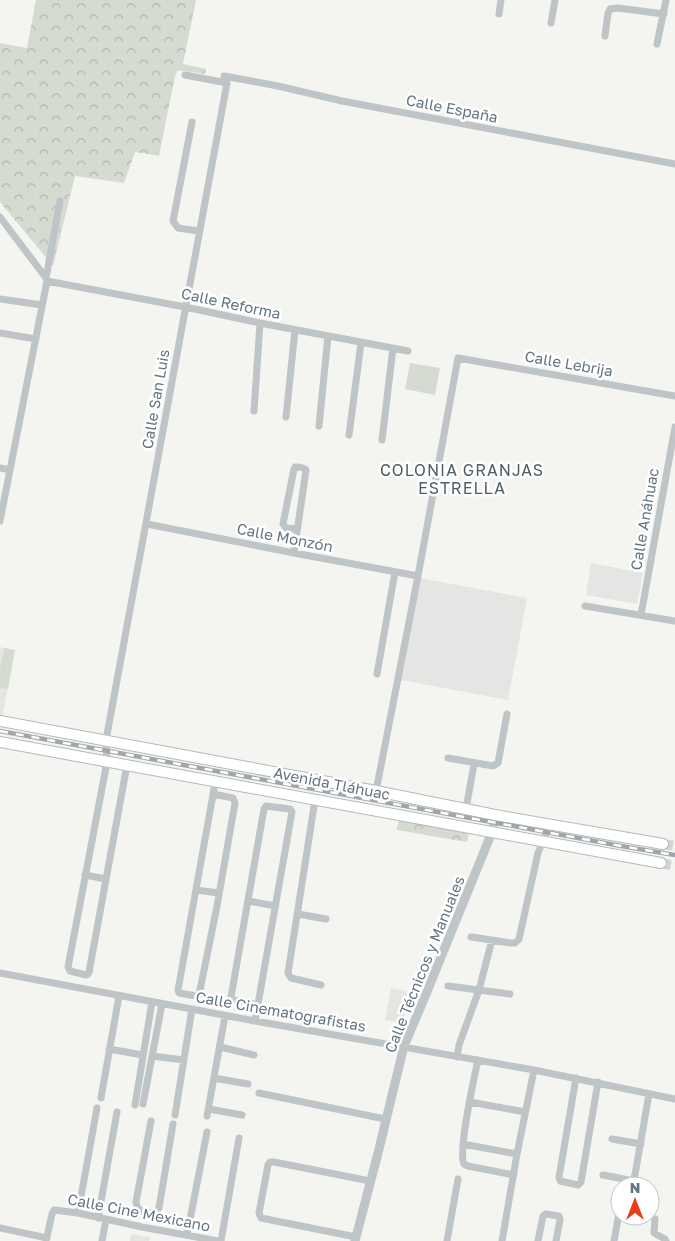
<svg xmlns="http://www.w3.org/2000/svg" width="675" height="1241" font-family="'Golos Text',sans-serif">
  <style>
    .built { fill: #e5e6e4 }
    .park { fill: url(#park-crowns) }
    .garden { fill: #d6dbd1 }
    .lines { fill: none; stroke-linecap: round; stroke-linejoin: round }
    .secondary-tunnel { stroke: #d0d4d4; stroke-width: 10; stroke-dasharray: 10 5; stroke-linecap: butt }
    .secondary-casing { stroke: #b3b9bd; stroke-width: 12 }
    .minor { stroke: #bfc4c6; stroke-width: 7 }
    .tertiary { stroke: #bfc4c6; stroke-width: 9 }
    .secondary { stroke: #fff; stroke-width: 10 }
    .rail-casing { stroke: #9fa7ac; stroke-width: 4.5 }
    .rail { stroke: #fff; stroke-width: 2.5; stroke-dasharray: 8; stroke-linecap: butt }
    .labels { text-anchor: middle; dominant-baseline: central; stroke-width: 5; stroke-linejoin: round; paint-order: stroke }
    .street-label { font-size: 15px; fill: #627682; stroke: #fff }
    .neighbourhood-label { font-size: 16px; letter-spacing: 1px; fill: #505f67; stroke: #fff }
  </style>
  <defs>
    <pattern id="park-crowns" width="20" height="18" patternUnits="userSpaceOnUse" patternTransform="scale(1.25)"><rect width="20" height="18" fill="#d6dbd1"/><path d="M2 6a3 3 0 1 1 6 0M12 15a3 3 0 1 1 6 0" fill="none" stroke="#b1b6af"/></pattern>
  </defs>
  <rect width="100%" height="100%" fill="#f4f4f0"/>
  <path class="built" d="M591,563L643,573L637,604L586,595Z
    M420,578L527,598L508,700L401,680Z
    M0,647L15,650L2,719H0Z
    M391,988L414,993L402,1023L385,1020Z
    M131,1234L150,1237L149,1241H130Z"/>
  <path class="park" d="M36,0H196L183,64L206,69L205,74L178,70L175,76L159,156L135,152L124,183L75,176L53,266L0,202V43L27,48Z
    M399,819L469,832L467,842L397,830Z"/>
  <path class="garden" d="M410,363L440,368L435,395L405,389Z
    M4,648L15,650L8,689L0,688V669Z"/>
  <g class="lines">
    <path class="secondary-tunnel" d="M663,844L675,846
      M661,863L675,866"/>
    <g class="secondary-casing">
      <path id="secondary" d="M0,721L376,791L495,815L663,844
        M0,742L661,863"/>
    </g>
    <path class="minor" d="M499,14L501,0
      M551,23L555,0
      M605,36L608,13L610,9L618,8L664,14
      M657,44L666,0
      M224,76L278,86L342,101L675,164
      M192,122L173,221L178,228L199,231
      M0,217L46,278L47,281
      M46,278L60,201
      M47,281L185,307L260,323L408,351
      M0,299L42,305
      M0,333L36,339
      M254,411L260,323
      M286,417L295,330
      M319,426L328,336
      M349,435L361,343
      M382,440L393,348
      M0,468L10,470
      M0,521L47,281
      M147,524L294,553L418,576
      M294,553L306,470C304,467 299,467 295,467L294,469L283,524L286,528L297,529
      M585,606L675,621
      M641,615L675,427
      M377,674L395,572
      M448,758L493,766L498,763L507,714
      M127,765L89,972L88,974L86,975L70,971L68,967L107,762L106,740L227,83L185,75
      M376,791L418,576L458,358L675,396
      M213,794L233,798L235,803L217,906L199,995L196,996L179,993L178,990L214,789L215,782
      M315,800L288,973L291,978L321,985
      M466,809L474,764
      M85,875L106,879
      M196,890L219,893
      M249,901L275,906
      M298,914L326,919
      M471,937L511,943H515L519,939L538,853L550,824
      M0,973L255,1021L534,1070L675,1099
      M448,986L510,994
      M255,1021L292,812L290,809L266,806L264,809L231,997L233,1000L258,1005
      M220,1047L254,1055
      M109,1049L143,1055
      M152,1056L184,1060
      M457,1057L459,1045L479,990L492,940
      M478,1060C474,1078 458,1152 464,1164L468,1166L514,1175
      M214,1078L248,1084
      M576,1078L559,1177L560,1181L578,1185L581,1182L598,1082
      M259,1093L385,1119
      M101,1098L119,996
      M470,1102L525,1112
      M143,1104L162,1004
      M135,1105L152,1002
      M209,1109L242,1115
      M175,1115L192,1009
      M207,1116L225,1016
      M151,1121L136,1202L137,1207L142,1212L155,1213L159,1208L173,1124
      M612,1139L641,1144
      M463,1144L517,1154
      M603,1175L634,1181
      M633,1186L649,1094
      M78,1213L97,1108
      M98,1218L117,1112
      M655,1219L654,1233L665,1239L666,1241
      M0,1228L47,1238
      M187,1235L207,1132
      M356,1237L261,1218L259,1213L268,1165L270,1162H274L370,1181
      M46,1241L52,1214L54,1210L78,1213L142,1227L218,1241
      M102,1241L106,1220
      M221,1241L239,1138
      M447,1241L458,1179
      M502,1241L517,1154L534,1070
      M538,1241L543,1216L546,1214L559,1216L560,1220L556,1241
      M614,1241L619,1213"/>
    <path class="tertiary" d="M355,1241L379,1149L404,1046L424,999L492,832L495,815"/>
    <use href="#secondary" class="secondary"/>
    <g class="rail-casing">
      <path id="rail" d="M0,731L621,846L675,855"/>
    </g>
    <use href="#rail" class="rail"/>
  </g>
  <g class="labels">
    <g class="street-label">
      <text transform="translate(452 108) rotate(11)">Calle España</text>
      <text transform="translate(231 303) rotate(12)">Calle Reforma</text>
      <text transform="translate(569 363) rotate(10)">Calle Lebrija</text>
      <text transform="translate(155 399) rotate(-80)">Calle San Luis</text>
      <text transform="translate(644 519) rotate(-80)">Calle Anáhuac</text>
      <text transform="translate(285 537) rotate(11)">Calle Monzón</text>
      <text transform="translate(332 783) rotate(11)">Avenida Tláhuac</text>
      <text transform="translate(424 964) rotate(-68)">Calle Técnicos y Manuales</text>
      <text transform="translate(281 1011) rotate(10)">Calle Cinematografistas</text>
      <text transform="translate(139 1212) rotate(11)">Calle Cine Mexicano</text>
    </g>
    <g class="neighbourhood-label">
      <text x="462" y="470">COLONIA GRANJAS<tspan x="462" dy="18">ESTRELLA</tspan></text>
    </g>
  </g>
  <g transform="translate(635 1201)"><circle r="24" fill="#ffffff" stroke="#c0c8cd"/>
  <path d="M0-4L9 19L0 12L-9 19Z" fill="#e83e1d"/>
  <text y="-8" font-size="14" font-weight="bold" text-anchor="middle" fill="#627682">N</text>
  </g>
</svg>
